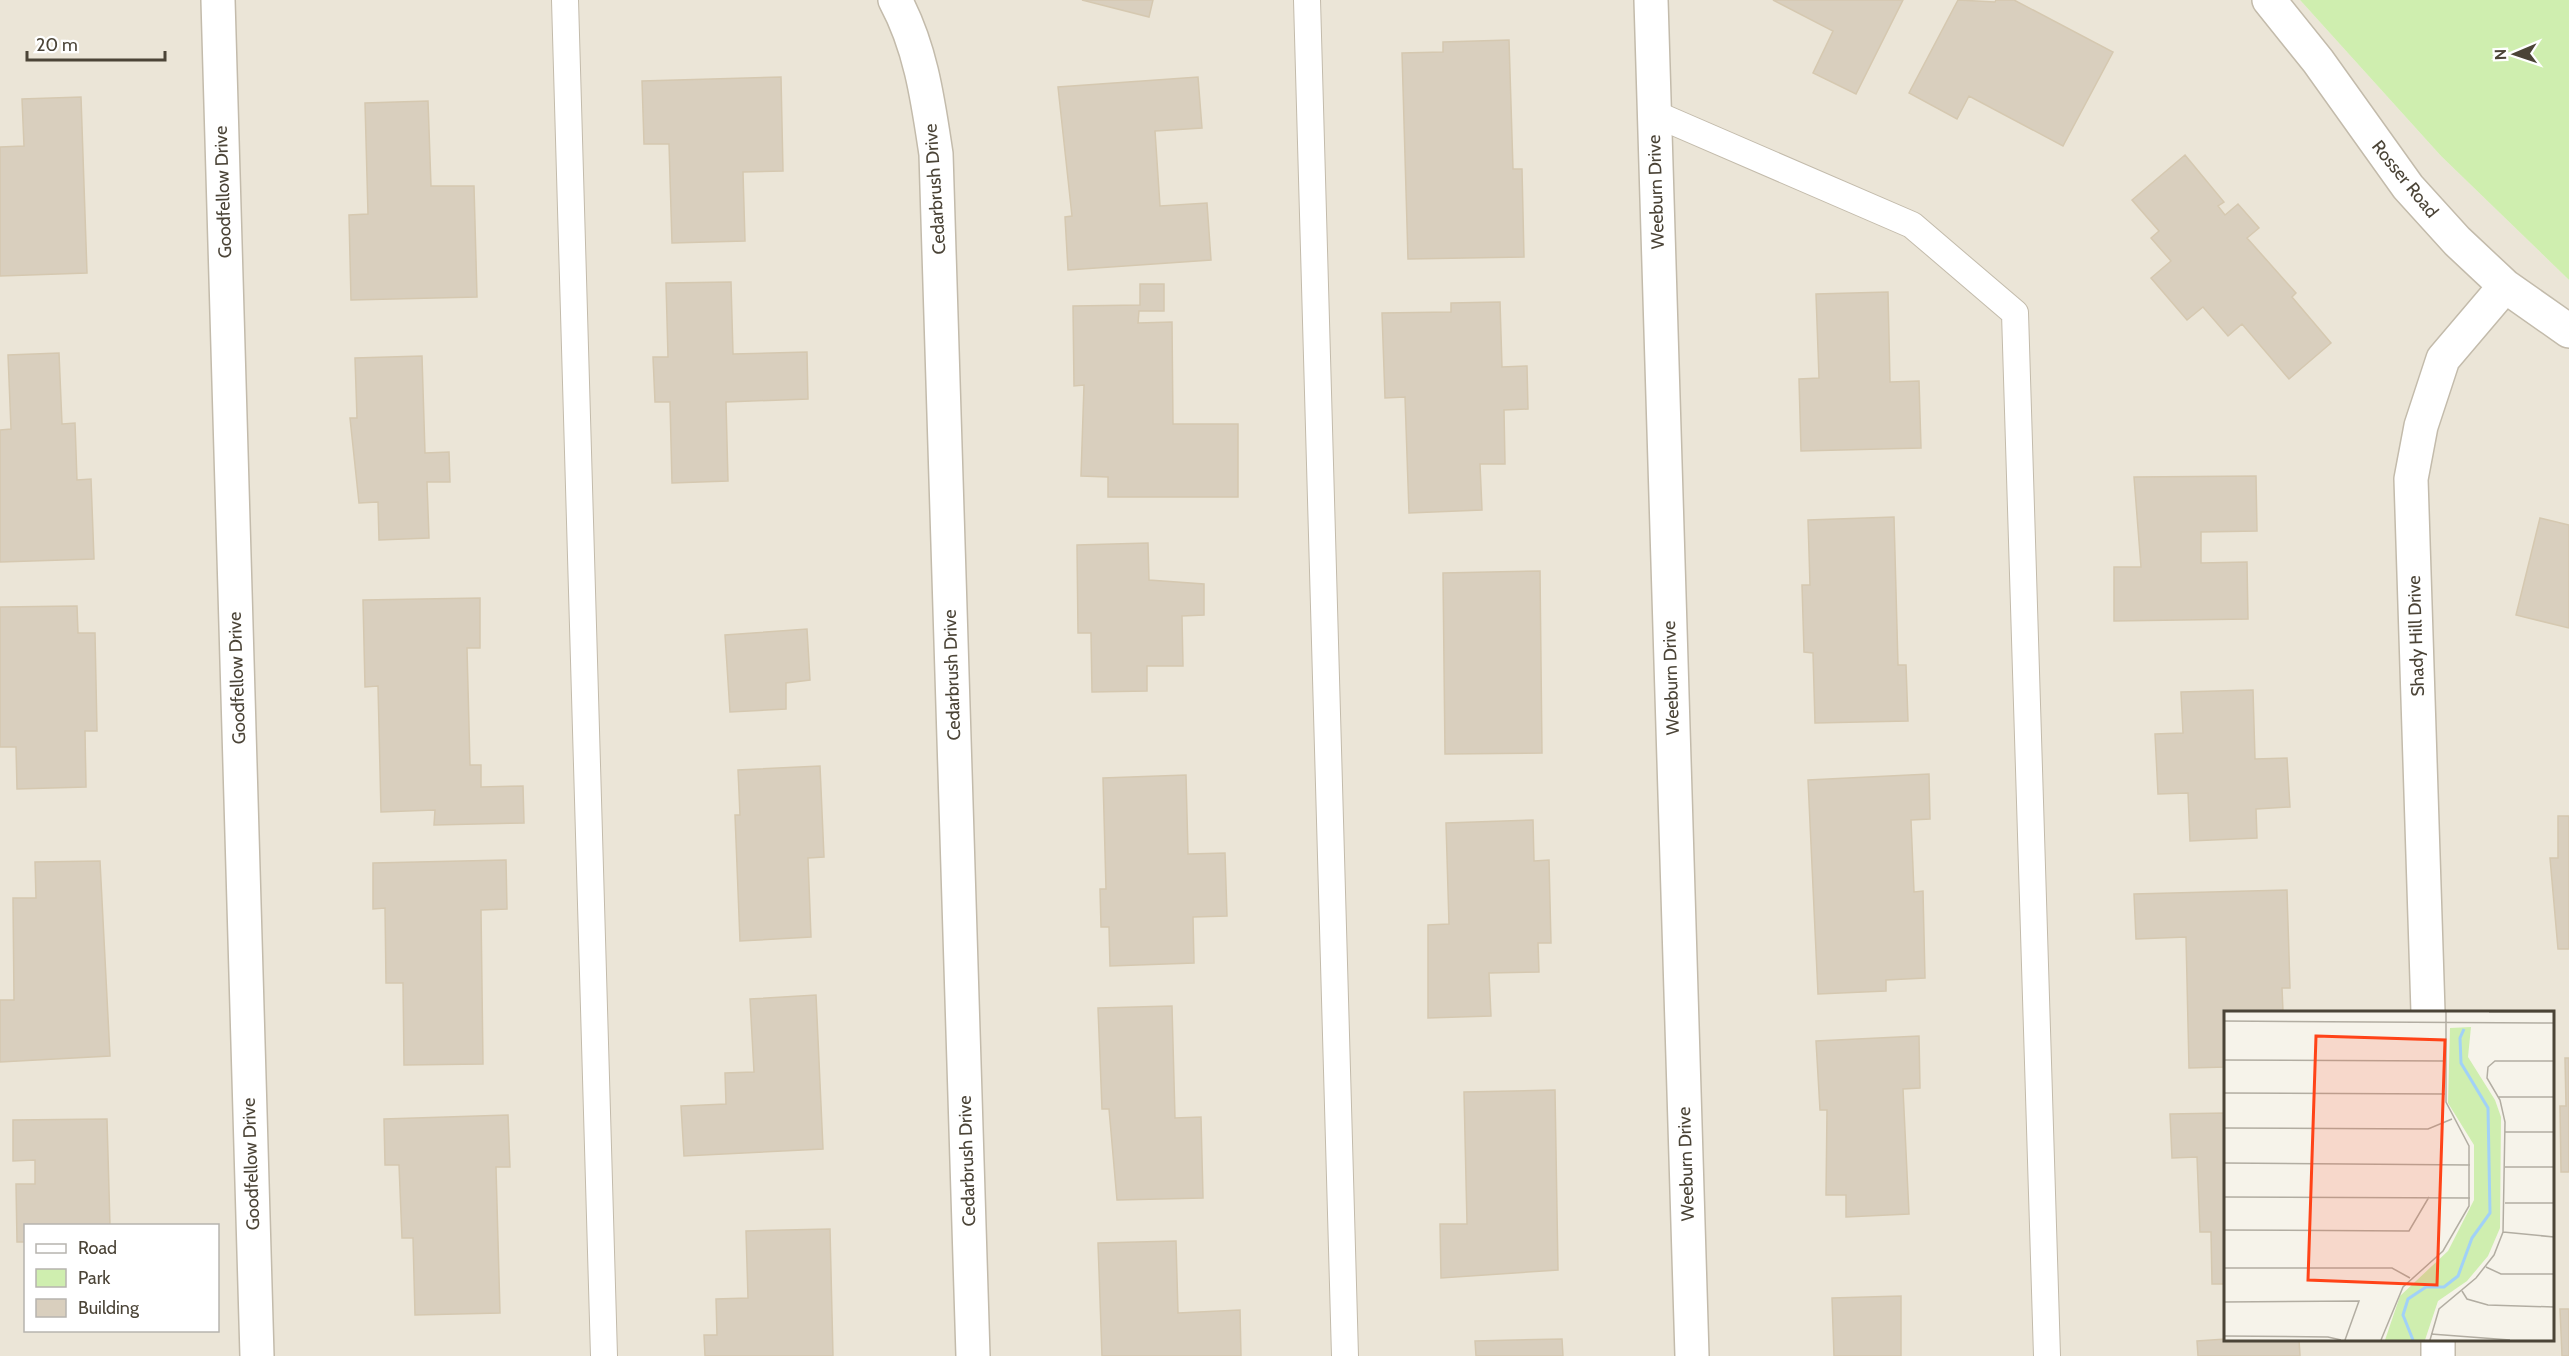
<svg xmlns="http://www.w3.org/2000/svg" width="2569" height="1356" font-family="Cabin,sans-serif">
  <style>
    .residential { fill: #ebe5d7; fill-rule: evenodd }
    .green { fill: #cfeeaf }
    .building { fill: #d9cfbe; stroke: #d5c8b0; stroke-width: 1.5 }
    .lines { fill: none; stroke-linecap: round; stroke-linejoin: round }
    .service-casing { stroke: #c3bbab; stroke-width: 28 }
    .minor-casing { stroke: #c3bbab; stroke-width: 36 }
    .service { stroke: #fff; stroke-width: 26 }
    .minor { stroke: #fff; stroke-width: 33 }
    .labels { text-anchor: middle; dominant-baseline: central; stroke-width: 6; stroke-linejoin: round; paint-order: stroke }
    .street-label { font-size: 18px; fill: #4b4437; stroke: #fff }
    .inset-river { fill: none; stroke: #a1d1f7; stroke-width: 3 }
    .inset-road { fill: none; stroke: #b2ada2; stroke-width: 1.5 }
    .view { fill: #ff4318; fill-opacity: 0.15; stroke: #ff4318; stroke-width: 3 }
    .inset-edge { fill: none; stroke: #4b4437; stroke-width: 3 }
  </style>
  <rect width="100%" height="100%" fill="#f6f3ea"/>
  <path class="residential" d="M0,0H2300L2441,156L2569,280V1356H0ZM2226,1012H2552V1340H2226ZM26,1226H218V1330H26Z"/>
  <path class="green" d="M2300,0H2569V280L2441,156Z"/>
  <path class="building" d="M1082,0H1153L1149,17Z
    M1773,0H1903L1856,94L1813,73L1833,31Z
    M1958,0L1995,2L1996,0H2014L2113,52L2063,146L1969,96L1957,119L1909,93Z
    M1509,40L1513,169H1522L1524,257L1408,259L1402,53L1443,52V42Z
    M781,77L783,171L743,172L745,241L672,243L669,144H644L642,81Z
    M1198,77L1202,128L1155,131L1160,206L1207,203L1211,260L1068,270L1065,217L1072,216L1058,87Z
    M81,97L87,273L0,276V147L24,146L22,99Z
    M428,101L431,186H474L477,297L351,300L349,215L368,214L365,103Z
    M2185,155L2224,202L2218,206L2225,215L2238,204L2259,228L2247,238L2296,293L2292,297L2331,343L2289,379L2242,324L2228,336L2203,307L2187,320L2151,278L2171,261L2151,238L2159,231L2132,200Z
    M731,282L733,354L807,352L808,399L726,402L728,481L672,483L670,402H655L653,357H668L666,283Z
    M1140,284H1164V311H1139L1138,323L1172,322L1173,424H1238V497H1108V477L1081,476L1084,385L1074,386L1073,306L1140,305Z
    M1888,292L1890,382L1919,381L1921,448L1801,451L1799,379L1819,378L1816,294Z
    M1500,302L1502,367L1527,366L1528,409L1504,410L1505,464H1480L1482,510L1409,513L1405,397L1385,398L1382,313L1451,312V303Z
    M59,353L62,424L75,423L77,480L91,479L94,559L0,562V430L11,429L8,355Z
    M422,356L425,453L449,452L450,482H427L429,538L379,540L378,502L359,503L350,418H357L355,358Z
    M2256,476L2257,531L2201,532V563L2247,562L2248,619L2114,621V567H2141L2134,477Z
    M1894,517L1898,665H1906L1908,721L1815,723L1813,653L1804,652L1802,585H1810L1808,520Z
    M2540,518L2569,525V628L2516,615Z
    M1148,543L1149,580L1204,584V615L1182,616L1183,666H1147V691L1092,692L1091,633H1078L1077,545Z
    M1540,571L1542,753L1445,754L1443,573Z
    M480,598V648H467L470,765H481V787L523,786L524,823L434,825L435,810L381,812L378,686L365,687L363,600Z
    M77,606L78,633H95L97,731H85L86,787L17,789L16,747H0V607Z
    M807,629L810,680L786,683V709L730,712L725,635Z
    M2253,690L2255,759L2287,758L2290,807L2256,809L2257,838L2190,841L2188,793L2158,794L2155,734L2183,733L2181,692Z
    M820,766L824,857L808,858L811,937L740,941L735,815H740L738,770Z
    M1929,774L1930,819L1911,820L1914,892L1923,891L1925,978L1886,980V991L1818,994L1808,780Z
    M1186,775L1188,854L1225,853L1227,916L1193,917L1194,963L1110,966L1109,927H1101L1100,889H1106L1103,778Z
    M2558,816H2569V949H2558L2550,858H2558Z
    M1533,820L1534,861L1549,860L1551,943H1538L1539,972L1489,973L1491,1016L1428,1018V925L1449,924L1446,823Z
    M506,860L507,909L481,910L483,1064L404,1065L403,983H386L385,908L373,909V863Z
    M100,861L110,1056L0,1062V1000H14L13,898H36L35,862Z
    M2287,890L2290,988H2282L2283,1012H2226V1067L2189,1068L2186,937L2136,939L2134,894Z
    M816,995L823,1149L684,1156L681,1106L726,1104L725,1073L754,1072L750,999Z
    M1172,1006L1175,1118L1201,1117L1203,1198L1117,1200L1109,1109H1102L1098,1008Z
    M1919,1036L1920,1088L1903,1089L1909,1214L1846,1217V1195H1826L1827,1110H1820L1816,1041Z
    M2565,1058H2569V1172H2561L2560,1106H2566Z
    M1555,1090L1558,1270L1441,1278L1440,1224H1467L1464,1092Z
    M2226,1113V1284H2212L2211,1232H2200L2197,1157L2172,1158L2170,1114Z
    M508,1115L510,1167H496L500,1313L415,1315L413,1238H402L399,1165H385L384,1119Z
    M107,1119L110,1226H26V1242H17L16,1184H35V1160L13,1161V1120Z
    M830,1229L833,1356H705L704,1335H717L716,1299L748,1298L746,1231Z
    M1176,1241L1178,1313L1240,1310L1241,1356H1102L1098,1243Z
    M1901,1296V1356H1834L1832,1298Z
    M2560,1309H2569V1356H2562Z
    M1562,1339L1563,1356H1476L1475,1341Z
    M2226,1339L2299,1340L2300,1356H2198L2197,1341Z"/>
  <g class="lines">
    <g class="service-casing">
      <path id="service" d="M565,0L604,1356
        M1307,0L1345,1356
        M1653,113L1912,225L2015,313L2047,1356"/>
    </g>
    <g class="minor-casing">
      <path id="minor" d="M218,0L257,1356
        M895,0C921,48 928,101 936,154L973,1356
        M1651,0L1692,1356
        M2269,0L2318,61L2408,187L2457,241L2505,286L2569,331
        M2428,1012L2411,479L2421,426L2443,359L2505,286
        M2438,1340V1356"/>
    </g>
    <use href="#service" class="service"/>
    <use href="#minor" class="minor"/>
  </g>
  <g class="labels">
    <g class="street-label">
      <text transform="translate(2405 179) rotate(51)">Rosser Road</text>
      <text transform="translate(935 189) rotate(-94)">Cedarbrush Drive</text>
      <text transform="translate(223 192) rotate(-92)">Goodfellow Drive</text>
      <text transform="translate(1656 192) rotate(-92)">Weeburn Drive</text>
      <text transform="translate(2416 636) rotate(-92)">Shady Hill Drive</text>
      <text transform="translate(952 675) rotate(-92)">Cedarbrush Drive</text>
      <text transform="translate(237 678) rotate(-92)">Goodfellow Drive</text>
      <text transform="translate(1671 678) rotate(-92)">Weeburn Drive</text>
      <text transform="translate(967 1161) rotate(-92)">Cedarbrush Drive</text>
      <text transform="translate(251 1164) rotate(-92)">Goodfellow Drive</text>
      <text transform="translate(1686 1164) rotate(-92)">Weeburn Drive</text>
    </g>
  </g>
  <g transform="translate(2224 1011)">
    <rect width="330" height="330" fill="#f6f3ea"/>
    <path d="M247,16L244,46L271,89L277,106L276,217L264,245L243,270L214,290L201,329H161L176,285L224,240L250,189V134L224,92L226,17Z" fill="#cfeeaf"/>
    <path class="inset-river" d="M189,329L179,304L184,288L202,276H220L234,265L248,227L266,202L264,97L237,52L236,27L240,18"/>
    <path class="inset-road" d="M265,1H330M0,10L330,12M0,49L221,50M0,82L221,83M274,86H330M0,117L204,118L228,108M281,121H330M0,152L246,154M281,156H330M0,186L246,187M281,192H330M0,219L185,220L205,186M279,221L330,226M262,256L277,263H330M0,257H168L186,267M238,280L243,288L264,294L330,296M0,291L135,290L121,329M207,323L286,329M0,325L104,326L117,329M157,329L179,276L219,240L245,195V135L222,91V1M206,329L215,298L252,267L270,244L279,221L281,111L276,89L263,67L264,56L271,50H330"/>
    <path class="view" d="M92,25L221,29L213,274L84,269Z"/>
    <rect width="330" height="330" class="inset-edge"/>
  </g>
  <rect x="24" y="1224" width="195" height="108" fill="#ffffff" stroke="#b7b4af" stroke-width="1.5"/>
  <rect x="36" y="1244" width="30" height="9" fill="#ffffff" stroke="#b7b4af" stroke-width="1.5"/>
  <text x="78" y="1254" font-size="18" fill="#4b4437">Road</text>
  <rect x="36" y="1269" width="30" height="18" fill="#cfeeaf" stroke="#b7b4af" stroke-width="1.5"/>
  <text x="78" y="1284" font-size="18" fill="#4b4437">Park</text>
  <rect x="36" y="1299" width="30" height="18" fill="#d9cfbe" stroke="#b7b4af" stroke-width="1.5"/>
  <text x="78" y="1314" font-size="18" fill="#4b4437">Building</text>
  <g transform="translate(2515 54) rotate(268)" stroke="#ffffff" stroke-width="4.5" paint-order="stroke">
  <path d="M0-4.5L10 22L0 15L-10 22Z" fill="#4b4437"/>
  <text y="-9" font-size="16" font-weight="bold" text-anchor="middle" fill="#4b4437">N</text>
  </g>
  <path d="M27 51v9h138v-9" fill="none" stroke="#4b4437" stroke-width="3"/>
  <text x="36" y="51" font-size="18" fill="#4b4437" stroke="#ffffff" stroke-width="4.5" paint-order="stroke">20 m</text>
</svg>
